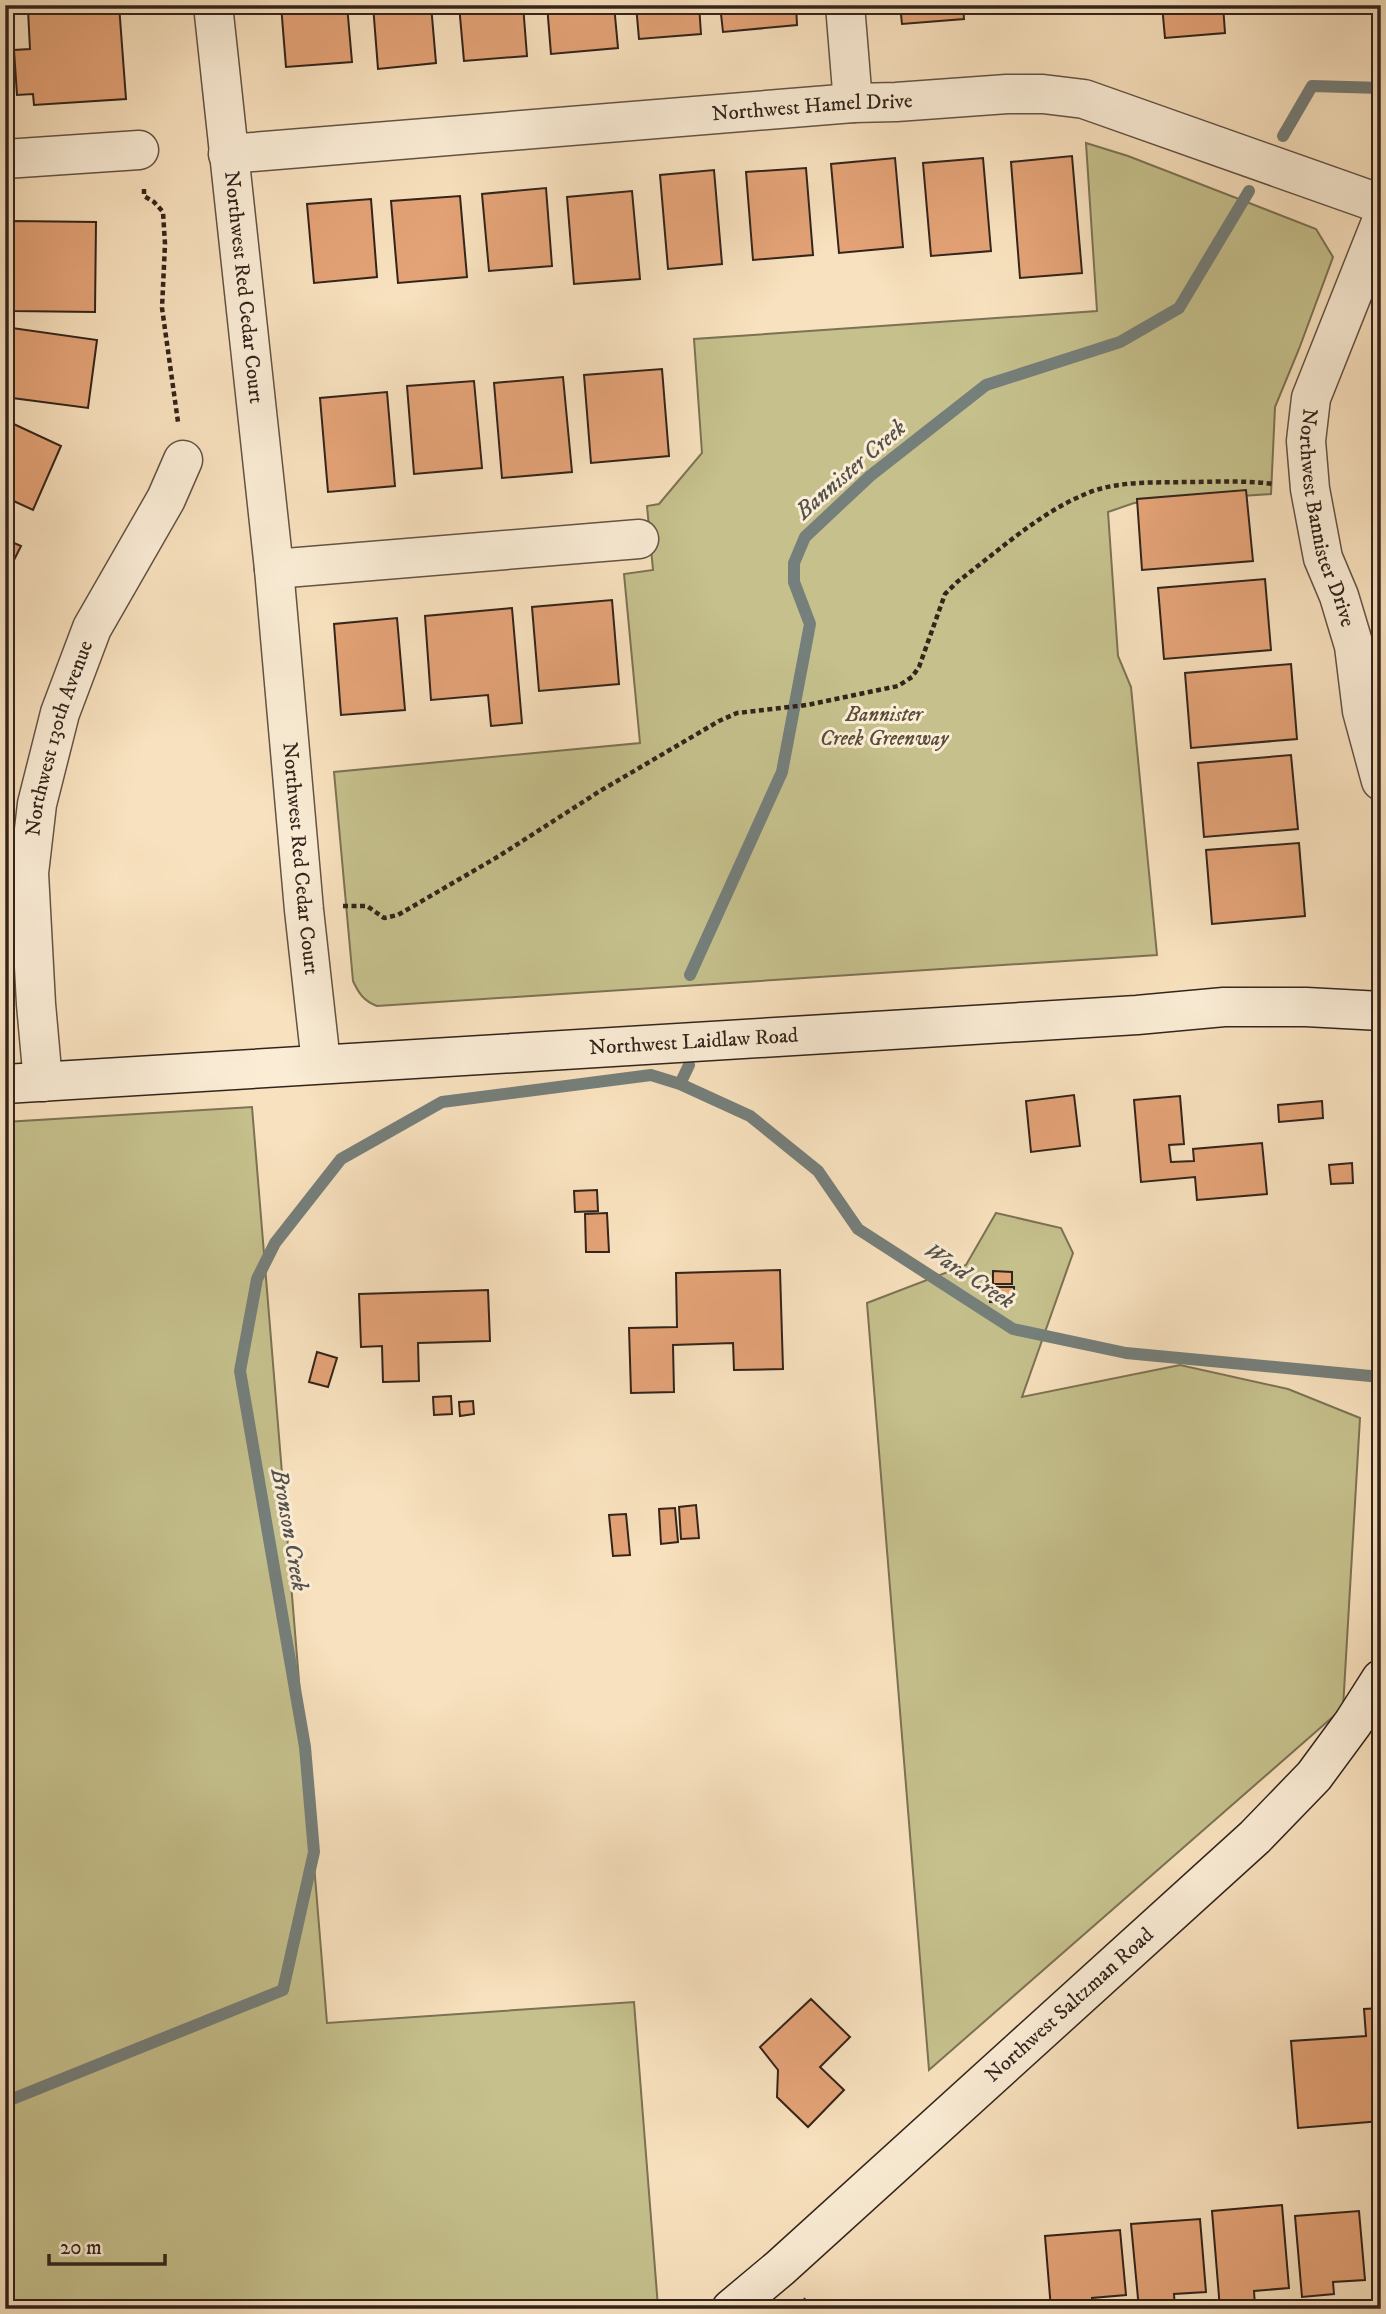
<svg xmlns="http://www.w3.org/2000/svg" width="1386" height="2314" font-family="'IM FELL DW Pica',serif">
  <style>
    .green { fill: #c5c08c; stroke: #7c7254; stroke-width: 2 }
    .lines { fill: none; stroke-linecap: round; stroke-linejoin: round }
    .stream { stroke: #757f7b; stroke-width: 12 }
    .building { fill: #e4a377; stroke: #33241c; stroke-width: 2 }
    .minor-casing { stroke: #645344; stroke-width: 41 }
    .secondary-casing { stroke: #33241c; stroke-width: 41 }
    .path { stroke: #33241c; stroke-width: 4.5; stroke-dasharray: 5 3.5; stroke-linecap: butt }
    .minor { stroke: #faecd5; stroke-width: 38 }
    .secondary { stroke: #faecd5; stroke-width: 38 }
    .labels { text-anchor: middle; dominant-baseline: central; stroke-width: 6; stroke-linejoin: round; paint-order: stroke }
    .street-label { font-size: 21px; fill: #33241c; stroke: #faecd5 }
    .park-label { font-size: 21px; font-style: italic; fill: #584b38; stroke: #faecd5 }
    .water-label { font-size: 23px; font-style: italic; fill: #54514c; stroke: #faecd5 }
  </style>
  <rect width="100%" height="100%" fill="#f8e1be"/>
  <filter id="stains"><feTurbulence type="fractalNoise" baseFrequency=".00286" numOctaves="4"/><feColorMatrix values="0 0 0 0 .2 0 0 0 0 .09 0 0 0 0 .02 0 0 0 .5 -.17"/></filter>
  <radialGradient id="worn" r=".72"><stop offset=".6" stop-color="#630" stop-opacity="0"/><stop offset="1" stop-color="#630" stop-opacity=".3"/></radialGradient>
  <path class="green" d="M1086,143L1128,156L1316,229L1333,257L1299,349L1275,407L1271,494L1134,503L1108,512L1118,656L1131,687L1157,955L377,1006C364,1001 359,994 353,981L334,772L640,743L624,574L653,570L647,506L659,504L702,453L694,339L1097,311Z
    M252,1107L327,2023L634,2002L658,2307L656,2309H5V1122Z
    M996,1213L1061,1228L1073,1253L1022,1397L1180,1365L1288,1389L1360,1418L1343,1708L929,2070L867,1303L966,1265Z"/>
  <g class="lines">
    <path class="stream" d="M1283,136L1312,86L1381,88
      M690,975L782,772L810,624L794,582V563L805,537L870,476L986,385L1120,342L1179,308L1249,191
      M680,1084L689,1065
      M5,2102L283,1990L314,1852L305,1747L240,1371L257,1279L275,1243L341,1159L442,1102L651,1075L680,1084L750,1116L818,1171L858,1229L1013,1329L1126,1353L1381,1377"/>
  </g>
  <path class="building" d="M98,5H119L126,99L34,105L33,94L17,95L14,50L30,49L28,10Z
    M281,5H347L352,62L286,67Z
    M373,5H431L436,63L378,69Z
    M459,5H523L527,56L464,61Z
    M547,5H614L618,48L551,54Z
    M636,5H699L701,34L639,39Z
    M720,5H796L797,25L723,32Z
    M900,5H963L964,19L902,24Z
    M982,5H1057L983,12Z
    M1162,5H1223L1225,33L1165,38Z
    M1072,156L1082,273L1020,278L1011,162Z
    M895,158L903,247L839,253L831,164Z
    M983,158L991,251L931,256L923,163Z
    M806,168L813,255L753,260L746,172Z
    M714,170L722,264L668,269L660,175Z
    M546,188L552,266L489,271L482,194Z
    M632,191L640,279L574,284L567,197Z
    M460,196L467,277L398,283L391,201Z
    M371,199L377,277L314,283L307,204Z
    M13,221L96,222L95,312L12,311Z
    M12,328L97,340L88,408L5,397V374Z
    M662,369L669,456L591,463L584,375Z
    M563,377L572,472L502,478L494,383Z
    M474,381L482,468L414,474L407,386Z
    M387,392L395,486L328,492L320,398Z
    M5,420L61,446L33,510L5,497Z
    M1246,490L1253,561L1142,570L1137,499Z
    M5,539L21,546L5,578Z
    M1265,579L1271,650L1164,659L1158,588Z
    M612,600L619,684L539,691L532,607Z
    M512,608L522,723L491,726L488,695L431,700L425,616Z
    M397,618L405,710L341,715L334,624Z
    M1291,664L1297,739L1191,748L1185,673Z
    M1291,755L1298,829L1204,837L1198,763Z
    M1299,843L1305,916L1212,924L1206,850Z
    M1074,1095L1080,1146L1031,1152L1026,1101Z
    M1180,1096L1184,1144L1169,1145L1171,1162L1194,1161L1193,1149L1262,1143L1267,1194L1197,1200L1195,1177L1141,1182L1134,1100Z
    M1322,1101L1323,1118L1279,1122L1278,1105Z
    M1352,1163L1353,1183L1331,1184L1329,1165Z
    M597,1190L598,1211L575,1212L574,1191Z
    M607,1213L609,1252H586L585,1214Z
    M780,1270L783,1369L734,1370L733,1343L673,1345L674,1392L631,1393L629,1328L677,1327L676,1273Z
    M993,1271L1012,1272V1284H993Z
    M990,1287H1014V1303L990,1302Z
    M488,1290L490,1341L418,1343L419,1381L383,1382L382,1346L361,1347L359,1294Z
    M317,1352L337,1358L328,1387L309,1382Z
    M451,1396L452,1414L434,1415L433,1397Z
    M473,1401L474,1414L460,1416L459,1402Z
    M696,1505L699,1538L681,1539L679,1507Z
    M675,1508L678,1542L661,1544L659,1509Z
    M626,1514L630,1555L613,1556L609,1515Z
    M811,1999L850,2037L820,2067L844,2090L808,2127L777,2097L778,2070L760,2047Z
    M1381,2008V2121L1298,2128L1291,2041L1366,2036L1364,2009Z
    M1376,2197H1381V2253Z
    M1282,2205L1289,2288L1254,2291L1255,2306L1220,2309L1212,2211Z
    M1359,2211L1365,2280L1333,2282L1334,2294L1302,2297L1295,2216Z
    M1200,2219L1206,2292L1174,2294L1175,2309H1139L1131,2224Z
    M1120,2230L1126,2295L1092,2298L1093,2309H1051L1045,2236Z"/>
  <g class="lines">
    <g class="minor-casing">
      <g id="minor">
        <path id="s1" d="M213,5L274,569L304,910L321,1063"/>
        <path d="M845,5L853,103"/>
        <path id="s2" d="M228,154L853,103L896,102L1007,94H1043L1084,99L1381,204"/>
        <path d="M5,159L139,150"/>
        <path id="s3" d="M1381,222L1311,398L1306,441L1310,489L1323,558L1339,596L1354,646L1362,711L1381,781"/>
        <path d="M274,569L639,539"/>
        <path id="s4" d="M43,1082L36,1004L29,873L37,804L60,713L92,628L166,499L183,460"/>
      </g>
    </g>
    <g class="secondary-casing">
      <g id="secondary">
        <path id="s5" d="M5,1084L1137,1015L1224,1007H1306L1381,1011"/>
        <path id="s6" d="M731,2309L780,2268L1255,1837L1314,1776L1353,1723L1381,1679"/>
      </g>
    </g>
    <path class="path" d="M144,189V196L154,202L163,212L165,244L162,308L178,422
      M343,906H367L384,918L398,915L499,856L600,791L719,721L737,713L807,705L898,686L912,677L919,667L945,594L957,582C996,553 1037,515 1081,496C1114,480 1151,483 1186,482C1215,482 1244,480 1273,484
      M803,2299L811,2309"/>
    <use href="#minor" class="minor"/>
    <use href="#secondary" class="secondary"/>
  </g>
  <g class="labels">
    <g class="street-label">
      <text stroke="none"><textPath href="#s2" startOffset="586">Northwest Hamel Drive</textPath></text>
      <text stroke="none"><textPath href="#s1" startOffset="284">Northwest Red Cedar Court</textPath></text>
      <text stroke="none"><textPath href="#s3" startOffset="312">Northwest Bannister Drive</textPath></text>
      <text stroke="none"><textPath href="#s4" startOffset="348">Northwest 130th Avenue</textPath></text>
      <text stroke="none"><textPath href="#s1" startOffset="858">Northwest Red Cedar Court</textPath></text>
      <text stroke="none"><textPath href="#s5" startOffset="690">Northwest Laidlaw Road</textPath></text>
      <text stroke="none"><textPath href="#s6" startOffset="455">Northwest Saltzman Road</textPath></text>
    </g>
    <g class="park-label">
      <text x="884" y="715">Bannister<tspan x="884" dy="24">Creek Greenway</tspan></text>
    </g>
    <g class="water-label">
      <text transform="translate(851 470) rotate(-41)">Bannister Creek</text>
      <text transform="translate(969 1276) rotate(33)">Ward Creek</text>
      <text transform="translate(289 1530) rotate(80)">Bronson Creek</text>
    </g>
  </g>
  <rect width="1386" height="2314" fill="none" stroke="#f8e1be" stroke-width="28"/>
  <rect x="7" y="7" width="1372" height="2300" fill="none" stroke="#33241c" stroke-width="3.5"/>
  <rect x="14" y="14" width="1358" height="2286" fill="none" stroke="#33241c" stroke-width="2"/>
  <path d="M49 2254v10h116v-10" fill="none" stroke="#33241c" stroke-width="3.5"/>
  <text x="60" y="2254" font-size="21" fill="#33241c" stroke="#faecd5" stroke-width="5" paint-order="stroke">20 m</text>
  <rect width="100%" height="100%" filter="url(#stains)"/>
  <rect width="100%" height="100%" fill="url(#worn)"/>
</svg>
